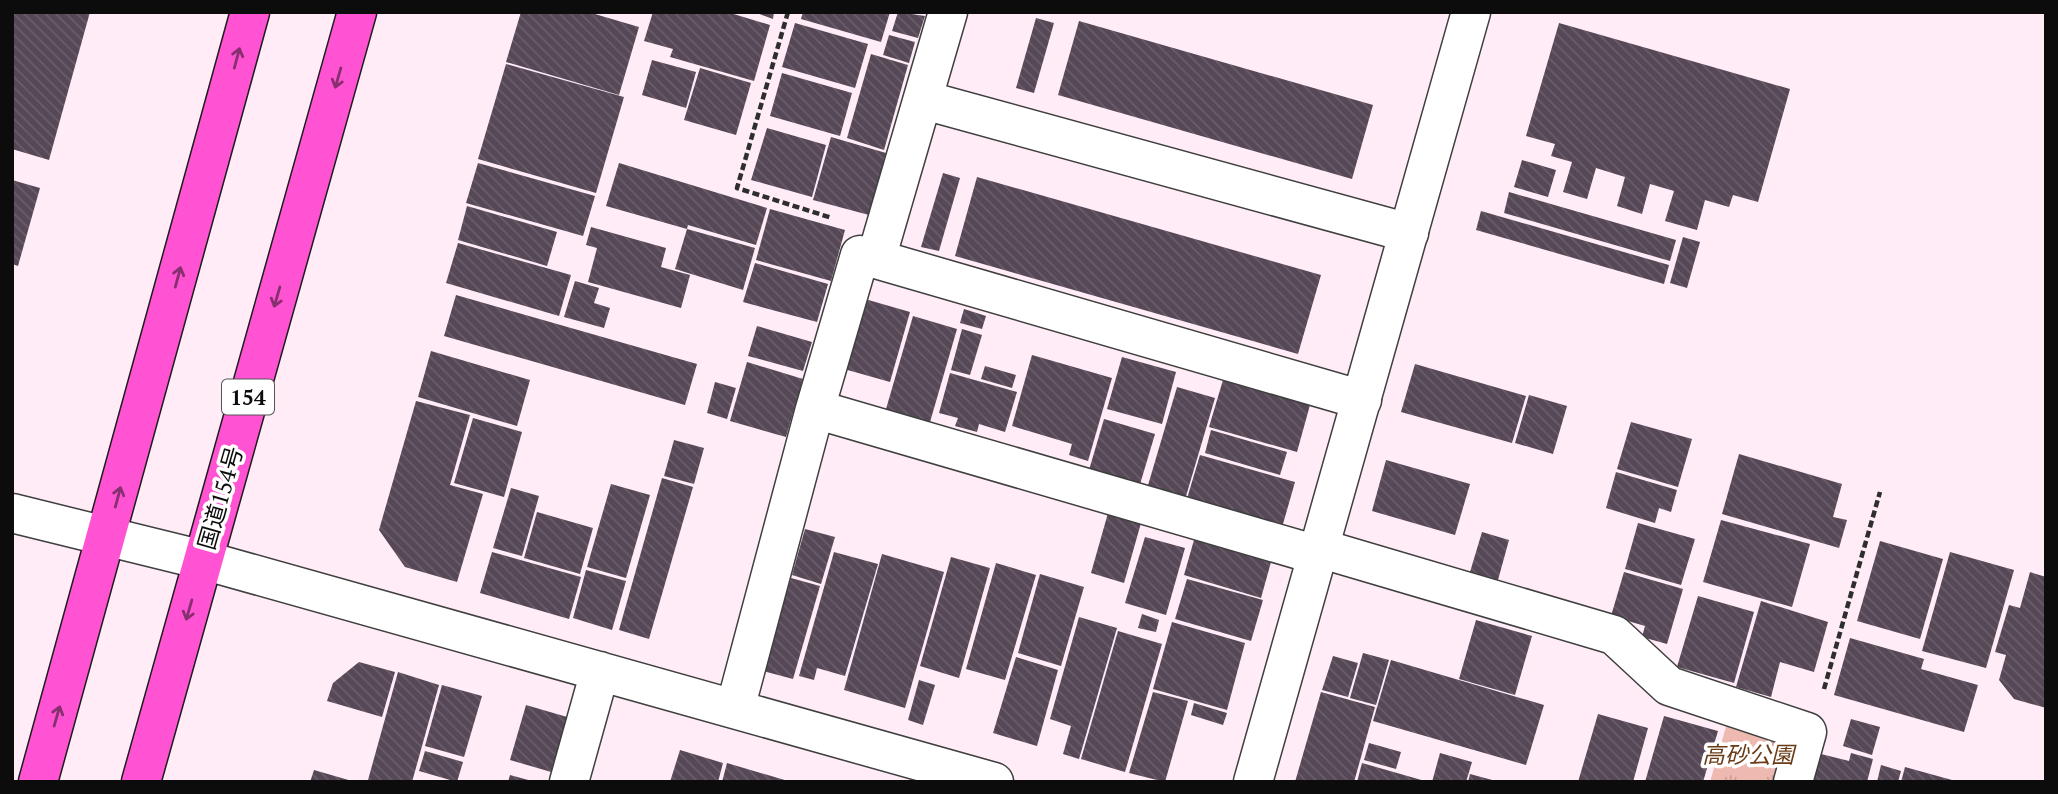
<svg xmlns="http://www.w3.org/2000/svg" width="2058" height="794" font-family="'PT Serif','Noto Sans JP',serif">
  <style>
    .grass { fill: url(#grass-tufts) }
    .building { fill: url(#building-back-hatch) }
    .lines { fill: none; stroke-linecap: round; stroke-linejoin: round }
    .minor-casing { stroke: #3f3f3f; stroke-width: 41 }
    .tertiary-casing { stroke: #3f3f3f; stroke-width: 41 }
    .trunk-casing { stroke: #1d1d1d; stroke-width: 41 }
    .path { stroke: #2e2e2e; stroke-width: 4.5; stroke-dasharray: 7 3.5; stroke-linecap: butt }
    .minor { stroke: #fff; stroke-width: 38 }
    .tertiary { stroke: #fff; stroke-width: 38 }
    .trunk { stroke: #ff53d4; stroke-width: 38 }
    .oneway { stroke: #863070 }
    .labels { text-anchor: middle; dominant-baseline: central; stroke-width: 7; stroke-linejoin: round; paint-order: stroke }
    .shield { fill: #fff; stroke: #555; stroke-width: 2 }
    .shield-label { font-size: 21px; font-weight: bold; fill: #0c0c0c }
    .street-label { font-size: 23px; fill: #0c0c0c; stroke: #fff }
    .park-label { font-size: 23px; font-style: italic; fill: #6a3b17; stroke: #fff }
  </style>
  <defs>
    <pattern id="grass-tufts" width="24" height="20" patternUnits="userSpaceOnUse" patternTransform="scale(1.75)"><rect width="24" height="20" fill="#edb9b1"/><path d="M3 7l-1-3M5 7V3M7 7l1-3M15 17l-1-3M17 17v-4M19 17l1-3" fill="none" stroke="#ca9e97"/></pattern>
    <pattern id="building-back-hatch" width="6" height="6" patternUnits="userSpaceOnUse" patternTransform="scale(1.75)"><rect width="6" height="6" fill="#564856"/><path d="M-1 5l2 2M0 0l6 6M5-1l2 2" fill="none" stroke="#695e69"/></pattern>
  </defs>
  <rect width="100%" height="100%" fill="#ffecf6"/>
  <path class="grass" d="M1728,720L1778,740L1783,749L1776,782H1710Z"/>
  <path class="building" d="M12,12H90L49,160L12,149Z
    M521,12H588L639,27L619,95L506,62Z
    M653,12H727L770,25L754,81L670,57L673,49L644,41Z
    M754,12H774L773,19Z
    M803,12H890L881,42L801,19Z
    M898,12L925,16L918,38L892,31Z
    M1036,18L1054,23L1034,93L1016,88Z
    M1079,21L1373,105L1352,179L1058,95Z
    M795,23L868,44L855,88L782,67Z
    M1559,23L1790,89L1758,202L1733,195L1729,207L1705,200L1697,230L1665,221L1674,191L1650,184L1642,214L1617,206L1625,177L1596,168L1587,199L1563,192L1572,162L1551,156L1555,144L1526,136Z
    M889,35L915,42L909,63L883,55Z
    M871,54L908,65L884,150L847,138Z
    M652,60L696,72L686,108L642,95Z
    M506,64L624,97L596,193L478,159Z
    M700,68L751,83L736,135L684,120Z
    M782,73L852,93L840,136L770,116Z
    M767,128L826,145L812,197L751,180Z
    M831,137L886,153L869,215L813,200Z
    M1522,160L1556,170L1548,197L1514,187Z
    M478,163L595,196L583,236L466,203Z
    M619,163L767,208L756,245L688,225L687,229L755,248L743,290L675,269L687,229L606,206Z
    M943,173L960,178L939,251L921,247Z
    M977,177L1321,275L1298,354L955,256Z
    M12,180L40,188L18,266L12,264Z
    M1509,192L1676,240L1670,261L1504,213Z
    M467,206L557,232L547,266L458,240Z
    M770,209L845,230L831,281L756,260Z
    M1481,211L1669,265L1664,284L1476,230Z
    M591,227L666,248L661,267L690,275L681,308L588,282L597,248L586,245Z
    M1683,237L1700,242L1687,288L1670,283Z
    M458,243L571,275L559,316L446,283Z
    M755,263L828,284L817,322L743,302Z
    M575,281L599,288L594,303L610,308L604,328L564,317Z
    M456,295L697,364L685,405L444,336Z
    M865,299L910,312L890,382L844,369Z
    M964,309L986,316L982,329L960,323Z
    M913,316L957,329L928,429L884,416Z
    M757,326L812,342L803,371L748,356Z
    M962,329L982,335L970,375L951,370Z
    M431,351L530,380L517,426L418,397Z
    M1032,355L1112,378L1088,461L1069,455L1072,444L1012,426Z
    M1122,357L1176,372L1162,424L1107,409Z
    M747,362L803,379L786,437L730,421Z
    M1415,364L1526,396L1512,443L1401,412Z
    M985,366L1016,375L1012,388L981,379Z
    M950,373L1017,392L1005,432L979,424L977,432L955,426L958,418L939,413Z
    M1223,380L1310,405L1297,452L1209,427Z
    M715,382L736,388L727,419L707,413Z
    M1177,387L1215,398L1184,503L1146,492Z
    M1529,395L1567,406L1553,454L1515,443Z
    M416,401L470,415L450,485L483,494L457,582L405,567L379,530Z
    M473,418L522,432L504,497L454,483Z
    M1104,419L1155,434L1138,491L1087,477Z
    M1631,422L1692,439L1678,487L1617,469Z
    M1211,430L1287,452L1280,475L1205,453Z
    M674,440L704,448L694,484L664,476Z
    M1739,454L1842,484L1833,517L1847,520L1839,548L1722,514Z
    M1200,455L1295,482L1281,531L1186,502Z
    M1386,460L1470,484L1455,535L1372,511Z
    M1616,472L1677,490L1671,512L1659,508L1655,523L1606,508Z
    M662,478L693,487L649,639L619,630Z
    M611,484L650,495L626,578L587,567Z
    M511,488L539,496L522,556L493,548Z
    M537,512L593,528L580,574L524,558Z
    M1108,513L1141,523L1124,583L1091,573Z
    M1721,520L1810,544L1792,607L1703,582Z
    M1638,523L1695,539L1681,585L1625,569Z
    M805,529L835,537L821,584L792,575Z
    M1482,532L1509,540L1498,580L1470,572Z
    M1196,533L1273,555L1261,598L1184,575Z
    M1145,537L1185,548L1166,615L1125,603Z
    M1880,541L1943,559L1920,639L1857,621Z
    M492,552L581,577L569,619L480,593Z
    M834,552L878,564L845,676L817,668L814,680L799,676Z
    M1950,552L2014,570L1986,668L1922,651Z
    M882,554L944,572L905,708L844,690Z
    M951,557L990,568L959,678L920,666Z
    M996,563L1036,575L1005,680L966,669Z
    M586,570L626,581L612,630L573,618Z
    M1624,572L1683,589L1667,644L1642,637L1645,626L1611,616Z
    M2030,572L2046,577V708L2014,699L1999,680L2006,655L1995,652L2009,605L2020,608Z
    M1040,574L1084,587L1061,666L1018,653Z
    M791,578L820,586L793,679L763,671Z
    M1187,579L1263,600L1251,641L1175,619Z
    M1698,596L1754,612L1734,683L1677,667Z
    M1761,601L1828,622L1814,672L1780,662L1771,697L1736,687Z
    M1142,614L1159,620L1156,632L1138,628Z
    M1079,617L1117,628L1079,759L1063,754L1071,726L1050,719Z
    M1476,620L1532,636L1515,695L1459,679Z
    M1172,622L1245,643L1227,710L1153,689Z
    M1118,631L1162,644L1125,772L1081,759Z
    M1850,638L1924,659L1921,669L1978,685L1964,732L1834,695Z
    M1363,653L1389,660L1376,705L1350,698Z
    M1333,656L1358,663L1348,697L1322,690Z
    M1016,657L1058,670L1037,746L993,733Z
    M1391,660L1544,705L1526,765L1373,721Z
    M359,662L395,672L382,717L327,701L333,683Z
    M398,672L439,685L412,782H373L368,780Z
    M919,680L935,685L923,725L908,720Z
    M442,685L482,696L464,757L425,746Z
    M1153,692L1188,701L1165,782L1129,773Z
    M1321,692L1375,707L1354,782H1295Z
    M1194,703L1227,713L1223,725L1191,715Z
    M526,705L574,719L558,774L510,760Z
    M1598,714L1648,728L1633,782H1578Z
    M1664,716L1718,731L1703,782H1645Z
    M1851,719L1880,727L1872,755L1843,746Z
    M1369,743L1401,752L1396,769L1364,760Z
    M680,750L723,763L718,782H670Z
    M425,751L463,762L457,782L419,771Z
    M1440,753L1472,762L1466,782H1432Z
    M1851,753L1873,759L1867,782H1813L1821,754L1849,761Z
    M727,763L788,781V782H722Z
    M1362,763L1425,781V782H1357Z
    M1881,765L1901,771L1898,782H1877Z
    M1905,767L1952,780L1951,782H1901Z
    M314,770L352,781V782H310Z
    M1470,774L1496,781V782H1468Z
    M510,775L532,781V782H508Z"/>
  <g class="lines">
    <g class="minor-casing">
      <path id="minor" d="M924,100L1409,233
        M876,259L1362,400
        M815,409L1317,555
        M12,513L203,560L994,782
        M1319,548L1614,635L1669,686L1807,732L1793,782
        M735,709L815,409L860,255L876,259L948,12
        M569,782L600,671"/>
    </g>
    <g class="tertiary-casing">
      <path id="tertiary" d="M1253,782L1471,12"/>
    </g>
    <g class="trunk-casing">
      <path id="trunk" d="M38,782L250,12
        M141,782L357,12"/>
    </g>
    <path class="path" d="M788,12L737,188L832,218
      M1824,689L1880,492"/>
    <use href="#minor" class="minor"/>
    <use href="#tertiary" class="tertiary"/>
    <use href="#trunk" class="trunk"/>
  </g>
  <defs><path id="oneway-shaft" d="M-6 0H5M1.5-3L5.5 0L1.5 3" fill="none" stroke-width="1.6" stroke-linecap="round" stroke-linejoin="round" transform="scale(1.75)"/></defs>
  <g class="oneway">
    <use href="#oneway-shaft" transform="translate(237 58) rotate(-75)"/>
    <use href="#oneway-shaft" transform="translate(338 78) rotate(106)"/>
    <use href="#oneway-shaft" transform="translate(178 277) rotate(-75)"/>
    <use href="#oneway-shaft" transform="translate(277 297) rotate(106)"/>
    <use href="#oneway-shaft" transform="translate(118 497) rotate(-75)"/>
    <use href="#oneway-shaft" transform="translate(189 610) rotate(106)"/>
    <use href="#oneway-shaft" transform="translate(57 716) rotate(-74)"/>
  </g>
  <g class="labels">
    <rect class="shield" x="222" y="379.5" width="52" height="35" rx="5"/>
    <g class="shield-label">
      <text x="248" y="397">154</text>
    </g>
    <g class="street-label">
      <text transform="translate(220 498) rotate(-74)">国道154号</text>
    </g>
    <g class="park-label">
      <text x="1748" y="754">高砂公園</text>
    </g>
  </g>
  <rect width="2058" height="794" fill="none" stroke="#0c0c0c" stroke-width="28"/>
</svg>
